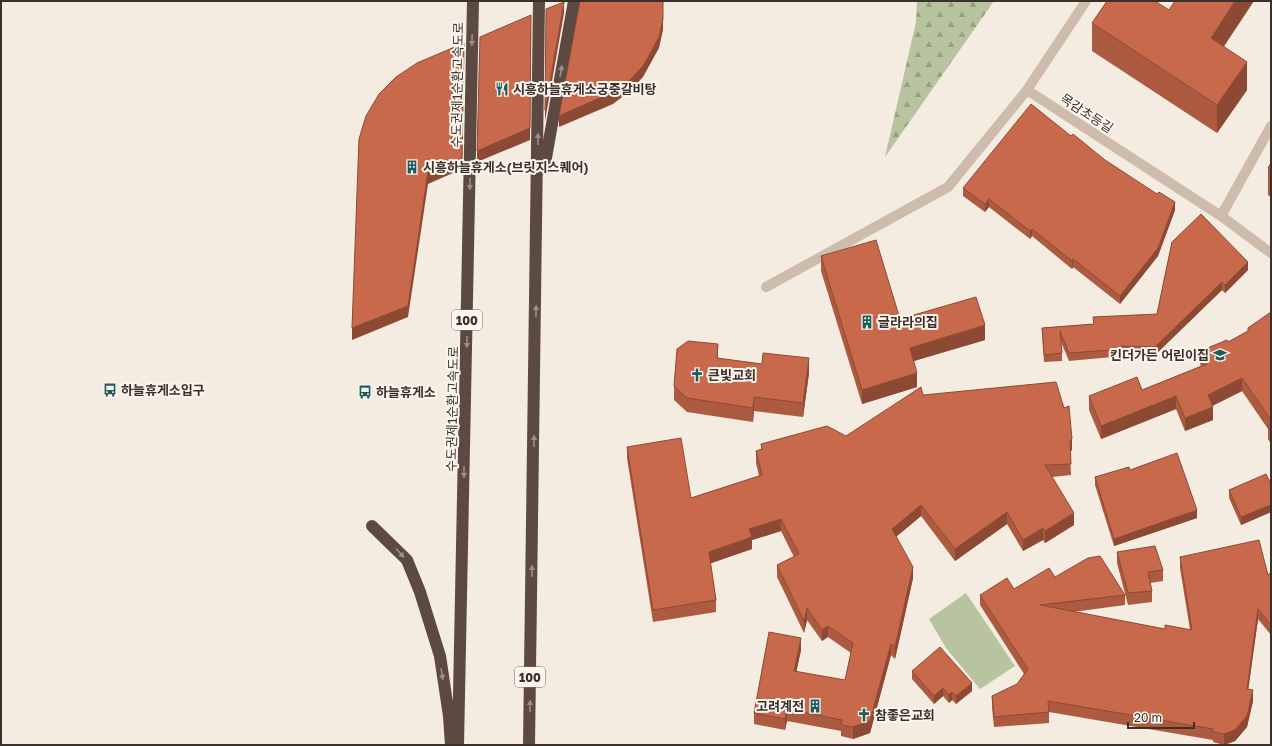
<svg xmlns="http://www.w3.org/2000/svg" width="1272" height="746" font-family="'Golos Text','Noto Sans KR',sans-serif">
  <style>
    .forest { fill: url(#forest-firs) }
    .green { fill: #b8c4a0 }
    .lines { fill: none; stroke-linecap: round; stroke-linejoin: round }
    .street { stroke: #cdbbac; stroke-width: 10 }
    .highway { stroke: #5c4a42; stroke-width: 12 }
    .wall { fill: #ac5a40 }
    .shaded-wall { fill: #8c4a34 }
    .building { fill: #c8694b; stroke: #8c4a34 }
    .oneway { fill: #9c8e87 }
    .labels { text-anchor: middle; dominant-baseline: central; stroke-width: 4; stroke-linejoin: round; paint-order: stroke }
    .shield { fill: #fbf5ee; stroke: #756b66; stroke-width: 1 }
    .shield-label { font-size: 12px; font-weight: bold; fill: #3b302b }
    .street-label { font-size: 13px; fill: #3b302b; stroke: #fbf5ee }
    .poi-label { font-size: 13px; font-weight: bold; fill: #3b302b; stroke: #fbf5ee; text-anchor: start }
  </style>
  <defs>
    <pattern id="forest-firs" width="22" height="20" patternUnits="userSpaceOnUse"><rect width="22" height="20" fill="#b8c4a0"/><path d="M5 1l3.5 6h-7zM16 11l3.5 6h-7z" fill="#97a083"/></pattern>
  </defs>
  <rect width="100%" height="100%" fill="#f4ebe1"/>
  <path class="forest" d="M917,1H994L885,157L916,22Z"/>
  <path class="green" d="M966,593L1015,666L980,689L946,648L929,619Z"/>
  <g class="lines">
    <path class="street" d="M1086,1L1027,90L1221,216L1271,253
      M1221,216L1271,126
      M766,287L948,187L1027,90"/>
    <path class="highway" d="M544,169L574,1
      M372,526L407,560L420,592L440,656L449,716L451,745
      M458,745L473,1
      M529,745L539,1"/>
  </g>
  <path class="wall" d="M1092,23L1224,46L1247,90L1217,133L1092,51Z
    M1071,136L1105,160L1175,210L1158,256L1120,304L1073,267L1072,269L1032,236L1030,239L989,207L985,212L963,196V188Z
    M1271,163V197L1268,195V168Z
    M1172,242L1248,270L1225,293L1222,290L1155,355L1123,353V356L1069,361L1061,342L1062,353V361L1044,362L1042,328L1093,324L1157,314Z
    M821,256L900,319L985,340L914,361L917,387L862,404L821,271Z
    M1271,299V444L1268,439V429L1242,391L1212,406L1213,420L1185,431L1176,409L1101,439L1089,410V396L1142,390L1201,366L1200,364V351L1228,342L1248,331V328L1270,313V301Z
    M718,358L809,373L803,417L754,411L753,422L687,412L674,400V386Z
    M923,395L1072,450L1070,452L1071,475L1052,477L1074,525L1045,543L1043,540L1023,551L1007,524L955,561L921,516L896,537L913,578L895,659L891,655L870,733L853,739L841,736V731L787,721L785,730L754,724V713L801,650L796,672L845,680L851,653L828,637L822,641L807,620L804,633L777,577V565L794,557L781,531L752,540V549L710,563L716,600V612L653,622L627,458V447L691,498L759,476L756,463V451L761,450V444L846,436Z
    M1130,470L1197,518L1114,546L1095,485V477Z
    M1271,484V512L1241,525L1229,498V490Z
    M1117,552L1163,570V581L1150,583L1152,591V602L1128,605L1117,563Z
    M1180,557L1268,575L1271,572V635L1258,619L1248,689L1253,701L1247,727L1235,741L1224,745L1213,742V740L1049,712V723L994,727L992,707V696L1017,684L1024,674L980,605V595L1014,589L1055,577L1125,595V605L1073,612L1165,629L1190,630L1180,568Z
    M912,671L972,691L956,704L952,700L949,703L943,696L934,704L912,679Z"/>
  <path class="shaded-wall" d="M663,1V30L659,48L643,77L630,91L613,104L559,127V116Z
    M1235,1H1254L1211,66V38Z
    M564,2V13L545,121V110Z
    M531,15L530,140L477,162V151Z
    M464,54L462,169L428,184L408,317L352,340V328L428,172Z
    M1247,62V90L1217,133V105Z
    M989,199V207L985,212V204Z
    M1175,202V210L1158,256L1120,304V296Z
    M1032,229V236L1030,239V231Z
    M1073,259V267L1072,269V261Z
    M1248,262V270L1225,293V285Z
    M1222,282V290L1155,355V347Z
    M985,325V340L910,362V348Z
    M718,344V358H717Z
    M809,358V373L803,417V403Z
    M917,373V387L862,404V390Z
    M1242,378V391L1208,408V395Z
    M1176,396V409L1101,439V426Z
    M754,397V411L753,422V408Z
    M1213,407V420L1185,431V418Z
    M1072,439V450L1070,452V440Z
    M921,505V516L892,540V529Z
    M1271,505V512L1241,525V517Z
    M1197,510V518L1114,546V539Z
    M1007,512V524L955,561V549Z
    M1074,513V525L1045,543V531Z
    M781,519V531L752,540V549L709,564V552L749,529Z
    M1043,528V540L1023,551V540Z
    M913,567V578L895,659V647Z
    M807,608V620L804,633V621Z
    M1258,609V619L1247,699V689Z
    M828,626V637L822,641V630Z
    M801,638V650L794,683V671Z
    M891,644V655L870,733L853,739V727Z
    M972,683V691L956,704V696Z
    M943,688V696L934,704V696Z
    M1253,690V701L1247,727L1235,741L1224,745V734Z
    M952,692V700L949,703V695Z
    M787,709V721L785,730V719Z"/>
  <path class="building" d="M580,1H663V19L659,37L651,52L643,66L630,80L613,92L559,116Z
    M1107,1H1155L1169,10L1175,1H1235L1211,38L1247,62L1217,105L1092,23Z
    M564,2L545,110L546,9Z
    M531,15L530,128L477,151L480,37Z
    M464,43L462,158L428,172L408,306L352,328L359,139L366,116L379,94L396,77L417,63Z
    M1031,104L1071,136L1073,134L1105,160L1157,194L1159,192L1175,202L1158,248L1120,296L1073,259L1072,261L1032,229L1030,231L989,199L985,204L963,188Z
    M1271,163V171L1268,168Z
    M1201,214L1248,262L1225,285L1222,282L1155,347L1122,346L1123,349L1069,353L1060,331L1062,353L1044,355L1042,328L1094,324L1093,317L1157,314L1172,242Z
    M876,240L900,319L976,297L985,325L910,348L917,373L862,390L821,256Z
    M1271,312V420L1242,378L1208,395L1213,407L1185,418L1176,396L1101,426L1089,396L1137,377L1142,390L1207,364L1200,351L1227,340L1228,342L1248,331V328Z
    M688,341L718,344L717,358L762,364L763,353L809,358L803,403L754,397L753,408L687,398L674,386L677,349Z
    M1056,382L1064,408L1069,406L1072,439L1070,440L1071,464L1045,465L1074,513L1045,531L1043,528L1023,540L1007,512L955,549L921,505L892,529L913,567L895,647L891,644L870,721L853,727L841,725L842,720L787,709L785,719L754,713L769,632L801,638L794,671L845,680L853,643L828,626L822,630L807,608L804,621L777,565L799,554L781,519L749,529L752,537L709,552L716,600L653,610L627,447L681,438L691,498L762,475L756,451L762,449L761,444L827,426L846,436L921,387L923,395Z
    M1271,424V431L1268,426Z
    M1177,453L1197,510L1114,539L1095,477L1129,467L1130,470Z
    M1266,474L1271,484V505L1241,517L1229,490Z
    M1259,540L1268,575L1271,572V625L1258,609L1247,689L1253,690L1247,716L1235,730L1224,734L1213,732V729L1048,701L1049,712L994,717L992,696L1017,684L1028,669L980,595L1007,578L1014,589L1049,568L1055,577L1088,558L1100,556L1125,595L1040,605L1165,629V625L1192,630L1180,557Z
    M1155,546L1163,570L1148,572L1152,591L1128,593L1117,552Z
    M940,647L972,683L956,696L952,692L949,695L943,688L934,696L912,671Z"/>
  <defs><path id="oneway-solid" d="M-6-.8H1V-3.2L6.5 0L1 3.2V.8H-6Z"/></defs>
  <g class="oneway">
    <use href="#oneway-solid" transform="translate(472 40) rotate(91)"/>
    <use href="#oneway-solid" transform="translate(561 71) rotate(-80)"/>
    <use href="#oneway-solid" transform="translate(538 139) rotate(-90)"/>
    <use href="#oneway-solid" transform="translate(470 184) rotate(91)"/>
    <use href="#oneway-solid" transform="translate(536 311) rotate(-89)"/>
    <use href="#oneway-solid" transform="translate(467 342) rotate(91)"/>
    <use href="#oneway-solid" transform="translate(534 441) rotate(-89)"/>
    <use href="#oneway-solid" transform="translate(464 472) rotate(91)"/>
    <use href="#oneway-solid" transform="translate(400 553) rotate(48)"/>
    <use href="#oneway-solid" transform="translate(532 571) rotate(-89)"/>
    <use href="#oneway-solid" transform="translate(442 674) rotate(81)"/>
    <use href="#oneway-solid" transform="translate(530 706) rotate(-89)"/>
  </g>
  <defs>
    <g id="restaurant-bare" transform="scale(1.08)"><path d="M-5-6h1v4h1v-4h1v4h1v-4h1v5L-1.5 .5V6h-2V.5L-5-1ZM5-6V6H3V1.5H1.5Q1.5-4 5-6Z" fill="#1f5a5e" stroke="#fbf5ee" stroke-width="2.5" paint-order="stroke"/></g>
    <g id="building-bare" transform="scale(1.08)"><path d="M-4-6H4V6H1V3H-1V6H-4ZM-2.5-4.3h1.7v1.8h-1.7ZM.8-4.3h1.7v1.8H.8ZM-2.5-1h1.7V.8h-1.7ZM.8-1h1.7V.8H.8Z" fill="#1f5a5e" stroke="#fbf5ee" stroke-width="2.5" paint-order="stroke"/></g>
    <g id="school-bare" transform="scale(1.08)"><path d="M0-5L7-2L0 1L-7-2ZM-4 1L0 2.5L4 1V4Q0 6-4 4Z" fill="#1f5a5e" stroke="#fbf5ee" stroke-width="2.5" paint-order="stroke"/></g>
    <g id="church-bare" transform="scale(1.08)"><path d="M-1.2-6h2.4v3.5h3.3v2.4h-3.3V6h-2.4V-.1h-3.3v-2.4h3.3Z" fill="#1f5a5e" stroke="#fbf5ee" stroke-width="2.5" paint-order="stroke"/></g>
    <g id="bus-bare" transform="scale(1.08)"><path d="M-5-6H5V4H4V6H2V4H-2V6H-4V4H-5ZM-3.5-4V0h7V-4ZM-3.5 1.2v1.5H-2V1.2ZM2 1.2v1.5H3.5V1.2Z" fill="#1f5a5e" stroke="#fbf5ee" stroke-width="2.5" paint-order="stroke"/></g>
  </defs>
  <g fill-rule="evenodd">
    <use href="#restaurant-bare" x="502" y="89"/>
    <use href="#building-bare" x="412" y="167"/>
    <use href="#building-bare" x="867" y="322"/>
    <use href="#school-bare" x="1220" y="355"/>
    <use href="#church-bare" x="697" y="375"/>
    <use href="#bus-bare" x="110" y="390"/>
    <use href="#bus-bare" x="365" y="392"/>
    <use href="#building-bare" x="815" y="706"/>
    <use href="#church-bare" x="864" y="715"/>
  </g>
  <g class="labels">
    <g class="shield">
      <rect x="452" y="310" width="30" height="20" rx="3"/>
      <rect x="515" y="667" width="30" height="20" rx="3"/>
    </g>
    <g class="shield-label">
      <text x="467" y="320">100</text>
      <text x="530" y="677">100</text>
    </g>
    <g class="street-label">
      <text transform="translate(457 85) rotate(-89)">수도권제1순환고속도로</text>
      <text transform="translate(1087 113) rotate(33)">목감초등길</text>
      <text transform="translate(452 409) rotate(-89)">수도권제1순환고속도로</text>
    </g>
    <g class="poi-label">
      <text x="513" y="89">시흥하늘휴게소궁중갈비탕</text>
      <text x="423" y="167">시흥하늘휴게소(브릿지스퀘어)</text>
      <text x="878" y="322">글라라의집</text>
      <text x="1209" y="355" text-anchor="end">킨더가든 어린이집</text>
      <text x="708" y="375">큰빛교회</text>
      <text x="121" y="390">하늘휴게소입구</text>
      <text x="376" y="392">하늘휴게소</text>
      <text x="804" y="706" text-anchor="end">고려계전</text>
      <text x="875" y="715">참좋은교회</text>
    </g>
  </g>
  <rect width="1272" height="746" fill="none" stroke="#3b302b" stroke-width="4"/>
  <path d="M1128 722v6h66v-6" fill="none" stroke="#3b302b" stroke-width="2"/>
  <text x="1134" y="722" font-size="12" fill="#3b302b" stroke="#fbf5ee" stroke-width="3" paint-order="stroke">20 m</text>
</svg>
